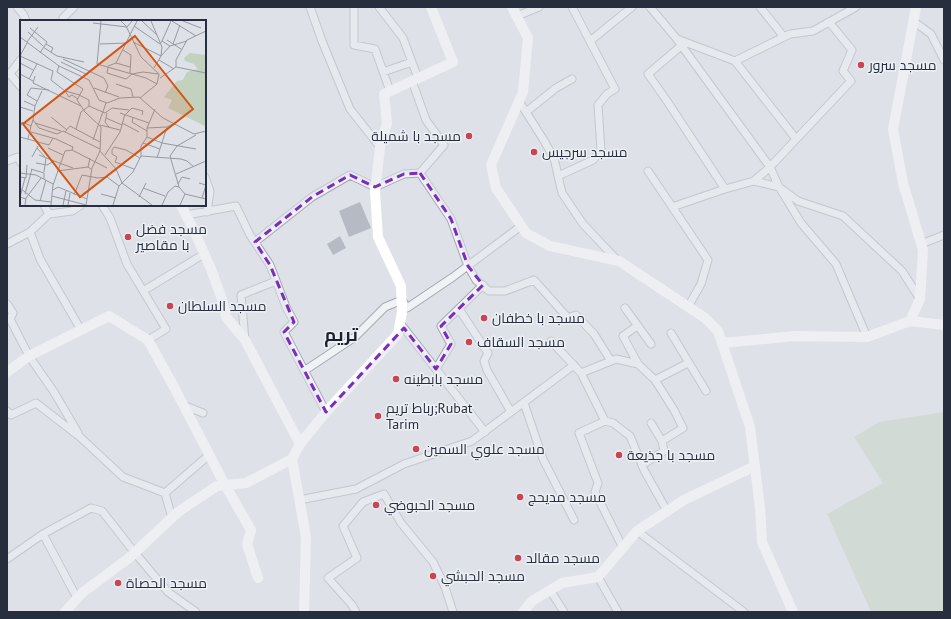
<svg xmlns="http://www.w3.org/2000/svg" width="951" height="619" font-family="'PT Sans',Cairo,sans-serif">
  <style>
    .green { fill: #c3d1bf }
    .building { fill: #b5bac4 }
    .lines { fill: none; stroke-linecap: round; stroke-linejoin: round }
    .street-casing { stroke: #a3a8b1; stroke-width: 9 }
    .street { stroke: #f0f2f6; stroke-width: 7 }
    .secondary { stroke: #fff; stroke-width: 10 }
    .marked { fill: none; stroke: #7b2cbf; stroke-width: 3; stroke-dasharray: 8 5; stroke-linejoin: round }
    .poi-dot { fill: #cb4454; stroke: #edf0f5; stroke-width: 1.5 }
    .labels { text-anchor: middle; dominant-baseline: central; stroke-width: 3; stroke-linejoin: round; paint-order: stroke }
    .poi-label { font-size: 14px; fill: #272f3e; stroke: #edf0f5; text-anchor: start }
    .district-label { font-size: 18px; font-weight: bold; fill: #1a202e; stroke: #edf0f5 }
    .inset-road { fill: none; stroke: #959aa3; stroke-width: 1 }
    .view { fill: #d55511; fill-opacity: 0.15; stroke: #d55511; stroke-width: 2 }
    .inset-edge { fill: none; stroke: #272f3e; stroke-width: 2 }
  </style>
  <rect width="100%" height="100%" fill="#dee1e7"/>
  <path class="green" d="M944,412V612H871L827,514L883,483L854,437L879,422Z"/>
  <path class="building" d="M360,202L371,228L349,237L339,211Z
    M340,236L346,248L333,255L327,244Z"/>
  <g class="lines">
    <g class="street-casing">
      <path id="street" d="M17,7L23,14L26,21
        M310,7L322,41L350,109L380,147
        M354,7V45L375,49L390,91
        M379,7L403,38L418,78
        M650,7L676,38L770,167L779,187L801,223L836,264L867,337
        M760,7L784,37
        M517,16L539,7
        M63,21V18L74,7
        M913,21L931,34L944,60
        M677,39L735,61L796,139
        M590,41L632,7
        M681,46L648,74L667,101L725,189L754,181L779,187L798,201L843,216L902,271L920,299
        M735,61L790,34L813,31L856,7
        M383,72L412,62
        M10,74L21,87
        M7,75C12,73 17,64 21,59
        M412,81L426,120L444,145L420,173
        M519,101L543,139L554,158L562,193L583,224L618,261
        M526,112L556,88L572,79
        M7,161L18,157L21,163
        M648,171L708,260L701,284L688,307
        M558,176L593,160L601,150L598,105L607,94L615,89L572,7
        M205,177L210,191L207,212
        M754,181L770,167L851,81L843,71L852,50L829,22
        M44,205L49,214L72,211L81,205
        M102,205L110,218L127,264L166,329L148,340
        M672,207L725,189
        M186,215L236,206L250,235L270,265L286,307L294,322L284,332L326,412
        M30,232L40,259L81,330
        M255,242L312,197L350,175L375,187L404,174L420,173L451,219L468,266L476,280L489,291H505L534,280L568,318L576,315L594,334L611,361
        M7,244L30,232L49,214
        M921,244L944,235
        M143,291L204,254
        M7,304L13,313L10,319
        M625,308L651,344
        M459,309L488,353L484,361L487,370L511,412
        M7,320L10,319L29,356L54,392L78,433
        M400,323L485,432
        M637,326L623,336L638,364
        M671,333L706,391
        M245,340L241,295L276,281
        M551,341L581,373L605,421L613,423L630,436L644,470L667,511
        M436,369L451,344L441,326L483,285
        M304,371L355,337L385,307L402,300L407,308L453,277L521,226
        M581,373L616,359L638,364L655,380L674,410L683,428L662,441
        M655,380L688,363
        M524,403L543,459L574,520
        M183,405L203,413
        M7,411L11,415L36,403L80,437L123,477L165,493
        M605,421L579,433L598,483L595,492L623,548
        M642,465L664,451L662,441L651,423
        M299,500L356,489L404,464L472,441L574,365
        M172,518L165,493L209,455
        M637,531L744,612
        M43,534L77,598
        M7,559L43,534L91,508L102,511L135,553L168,592L196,612
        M598,577L618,612
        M550,590L564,612
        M356,612L352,605L328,578L357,558L343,526L363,502L384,494L401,523L433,562L445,587L453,612"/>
    </g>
    <use href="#street" class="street"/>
    <path class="secondary" d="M512,7L528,38L523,92L491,165L496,188L526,233L550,246L619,261L705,318L718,331L750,427L760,508L762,542L793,612
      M181,205L195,233L211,269L222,299L226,317L245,340L300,444
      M910,321L944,325
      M722,343L795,336L867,337L910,321L920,299L923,250L903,183L893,129L916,7
      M7,372L29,356L109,316L148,340L174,387L225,485L251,530L247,544L258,578
      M292,459L306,537L304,612
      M65,612L82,593L129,558L178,512L217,486L246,483L292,459L300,444L326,412L398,334L402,312L401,286L378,237L375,192L380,147L387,123L384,94L453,62L431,7
      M523,612L532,601L562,583L598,577L637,531L684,500L755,466"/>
  </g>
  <path d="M0 0H951V619H0ZM420,173L451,219L468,266L483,285L441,326L451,344L436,369L404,328L326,412L284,332L294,322L270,265L255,242L312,197L350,175L375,187L404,174Z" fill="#dee1e7" fill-opacity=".55" fill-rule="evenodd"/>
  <path class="marked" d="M420,173L451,219L468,266L483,285L441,326L451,344L436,369L404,328L326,412L284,332L294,322L270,265L255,242L312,197L350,175L375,187L404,174Z"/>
  <g class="poi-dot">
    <circle cx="861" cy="65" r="4"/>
    <circle cx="469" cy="136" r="4"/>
    <circle cx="534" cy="152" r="4"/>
    <circle cx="128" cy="237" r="4"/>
    <circle cx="170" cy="306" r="4"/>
    <circle cx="484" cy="318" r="4"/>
    <circle cx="469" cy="342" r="4"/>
    <circle cx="396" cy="379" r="4"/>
    <circle cx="378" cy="416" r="4"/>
    <circle cx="416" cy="449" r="4"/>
    <circle cx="619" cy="455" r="4"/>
    <circle cx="520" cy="497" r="4"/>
    <circle cx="376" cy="505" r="4"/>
    <circle cx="518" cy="558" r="4"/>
    <circle cx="433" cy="576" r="4"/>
    <circle cx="118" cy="583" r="4"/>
  </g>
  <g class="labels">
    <g class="poi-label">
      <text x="869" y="65">مسجد سرور</text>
      <text x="461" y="136" text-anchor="end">مسجد با شميلة</text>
      <text x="542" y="152">مسجد سرجيس</text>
      <text x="136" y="229">مسجد فضل<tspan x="136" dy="16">با مقاصير</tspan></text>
      <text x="178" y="306">مسجد السلطان</text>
      <text x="492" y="318">مسجد با خطفان</text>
      <text x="477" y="342">مسجد السقاف</text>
      <text x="404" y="379">مسجد بابطينه</text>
      <text x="386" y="408">رباط تريم;Rubat<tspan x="386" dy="16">Tarim</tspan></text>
      <text x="424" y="449">مسجد علوي السمين</text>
      <text x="627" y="455">مسجد با جذيعة</text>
      <text x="528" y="497">مسجد مديحج</text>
      <text x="384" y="505">مسجد الحبوضي</text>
      <text x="526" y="558">مسجد مقالد</text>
      <text x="441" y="576">مسجد الحبشي</text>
      <text x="126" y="583">مسجد الحصاة</text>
    </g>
    <g class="district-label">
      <text x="341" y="334">تريم</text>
    </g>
  </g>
  <g transform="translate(20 20)">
    <rect width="186" height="186" fill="#dee1e7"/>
    <path d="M170,33L186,35L185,106L148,88L152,80L144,77L157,61L163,60L167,52L178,49L174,44L165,41L164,38Z" fill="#c3d1bf"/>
    <path class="inset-road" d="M81,1L77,44L126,58L137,64M101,1L106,6L121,37L139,54L137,64L120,78M122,1L137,15M131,1L142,27L141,36L150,26M152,1L176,16M163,1L181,8M73,3L107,7L112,1M114,6L140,24M10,8L27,22L20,33M8,12L23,26M0,17L39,46L69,60L79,80L87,83L100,78L119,77L143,98L174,114L186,111M147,20L161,29M142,21L151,1M7,22L18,7M113,22L141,36L134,48M26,24L33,28L31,32M80,24L106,23M140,24L142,21L150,26L167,21M153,24L160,5M23,27L37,36L64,42M103,30L111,35L110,53M0,36L33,51M0,36L7,23M43,39L84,58L88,66L85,73M139,40L154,49M41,42L68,55M0,43L13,50M96,43L117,1M39,46L37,52L63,69L57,80L65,92L81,107L80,131L72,148L66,185M88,46L96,43L110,47M88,47L87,53L106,59L112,54L123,52L138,54M156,47L186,53M33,51L31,60L45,71L60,75M0,54L13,61M15,56L13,63L61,86M140,58L156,47V40L167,20L186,11M9,59L17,44M96,64L111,69L113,77M74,68L99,77M22,71L15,86L13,100L19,108L37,114L43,111L80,129M45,71L49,77L52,75L58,79M59,75L69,80V86M4,81L15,86M17,81L7,75L11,68L29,70M0,87L13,91M87,93L85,102L89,107M100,93L129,103M106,94L112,88L123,91L122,95M31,97L47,110M86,98L102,105M113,98L112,102L127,111M15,103L41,111M102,103L119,112M80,105L100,110M0,108L2,102L11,106L13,100M127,108L147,107M56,109L61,92L69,86L85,93L92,88L109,90M11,112L36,119L53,127L52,130M45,112L50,106L80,122M0,117L29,125L33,118M127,117L142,123L176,129M8,119L11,106M73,120L86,83M123,123L140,129M17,128L25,137M28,128L43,135M80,131L96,149L102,163L132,185M19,135L34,141M85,135L100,112L105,94M121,136L161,139L167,141L174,147M12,137L18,126M70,138L68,147L71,149M137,138L147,107L153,104M16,143L27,145L34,141L53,148M11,149L24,153V159M114,149L95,142L97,137L92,134V130L94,127L106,130L120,138M37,151L68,147M24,152L26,138M0,153L16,155L33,164M156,154L186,141M0,157L6,158L7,145M5,158L0,177L6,179M179,163L186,165L182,178M158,164L162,157L170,159M159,167L150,136L157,126L176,115M0,168L15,180L31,182M123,168L145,176M33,170L38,167L67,179M5,174L12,149M81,174L96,178M54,175L62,155L78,158L87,157L99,166M32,176L66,185M119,177L126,163M20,181L26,160M5,185L6,178L21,158M31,185L33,165L45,131L52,130L87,148M43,185L46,171M48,185L50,173M93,185L99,166L113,152L121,136V126L127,117V108L135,89M142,185L148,172L155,166L159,167L165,174L186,179M160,185L165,174"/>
    <path class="view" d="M115,16L173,89L60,177L3,104Z"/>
    <rect width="186" height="186" class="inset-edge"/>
  </g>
  <rect width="951" height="619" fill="none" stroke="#272f3e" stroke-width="16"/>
</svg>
